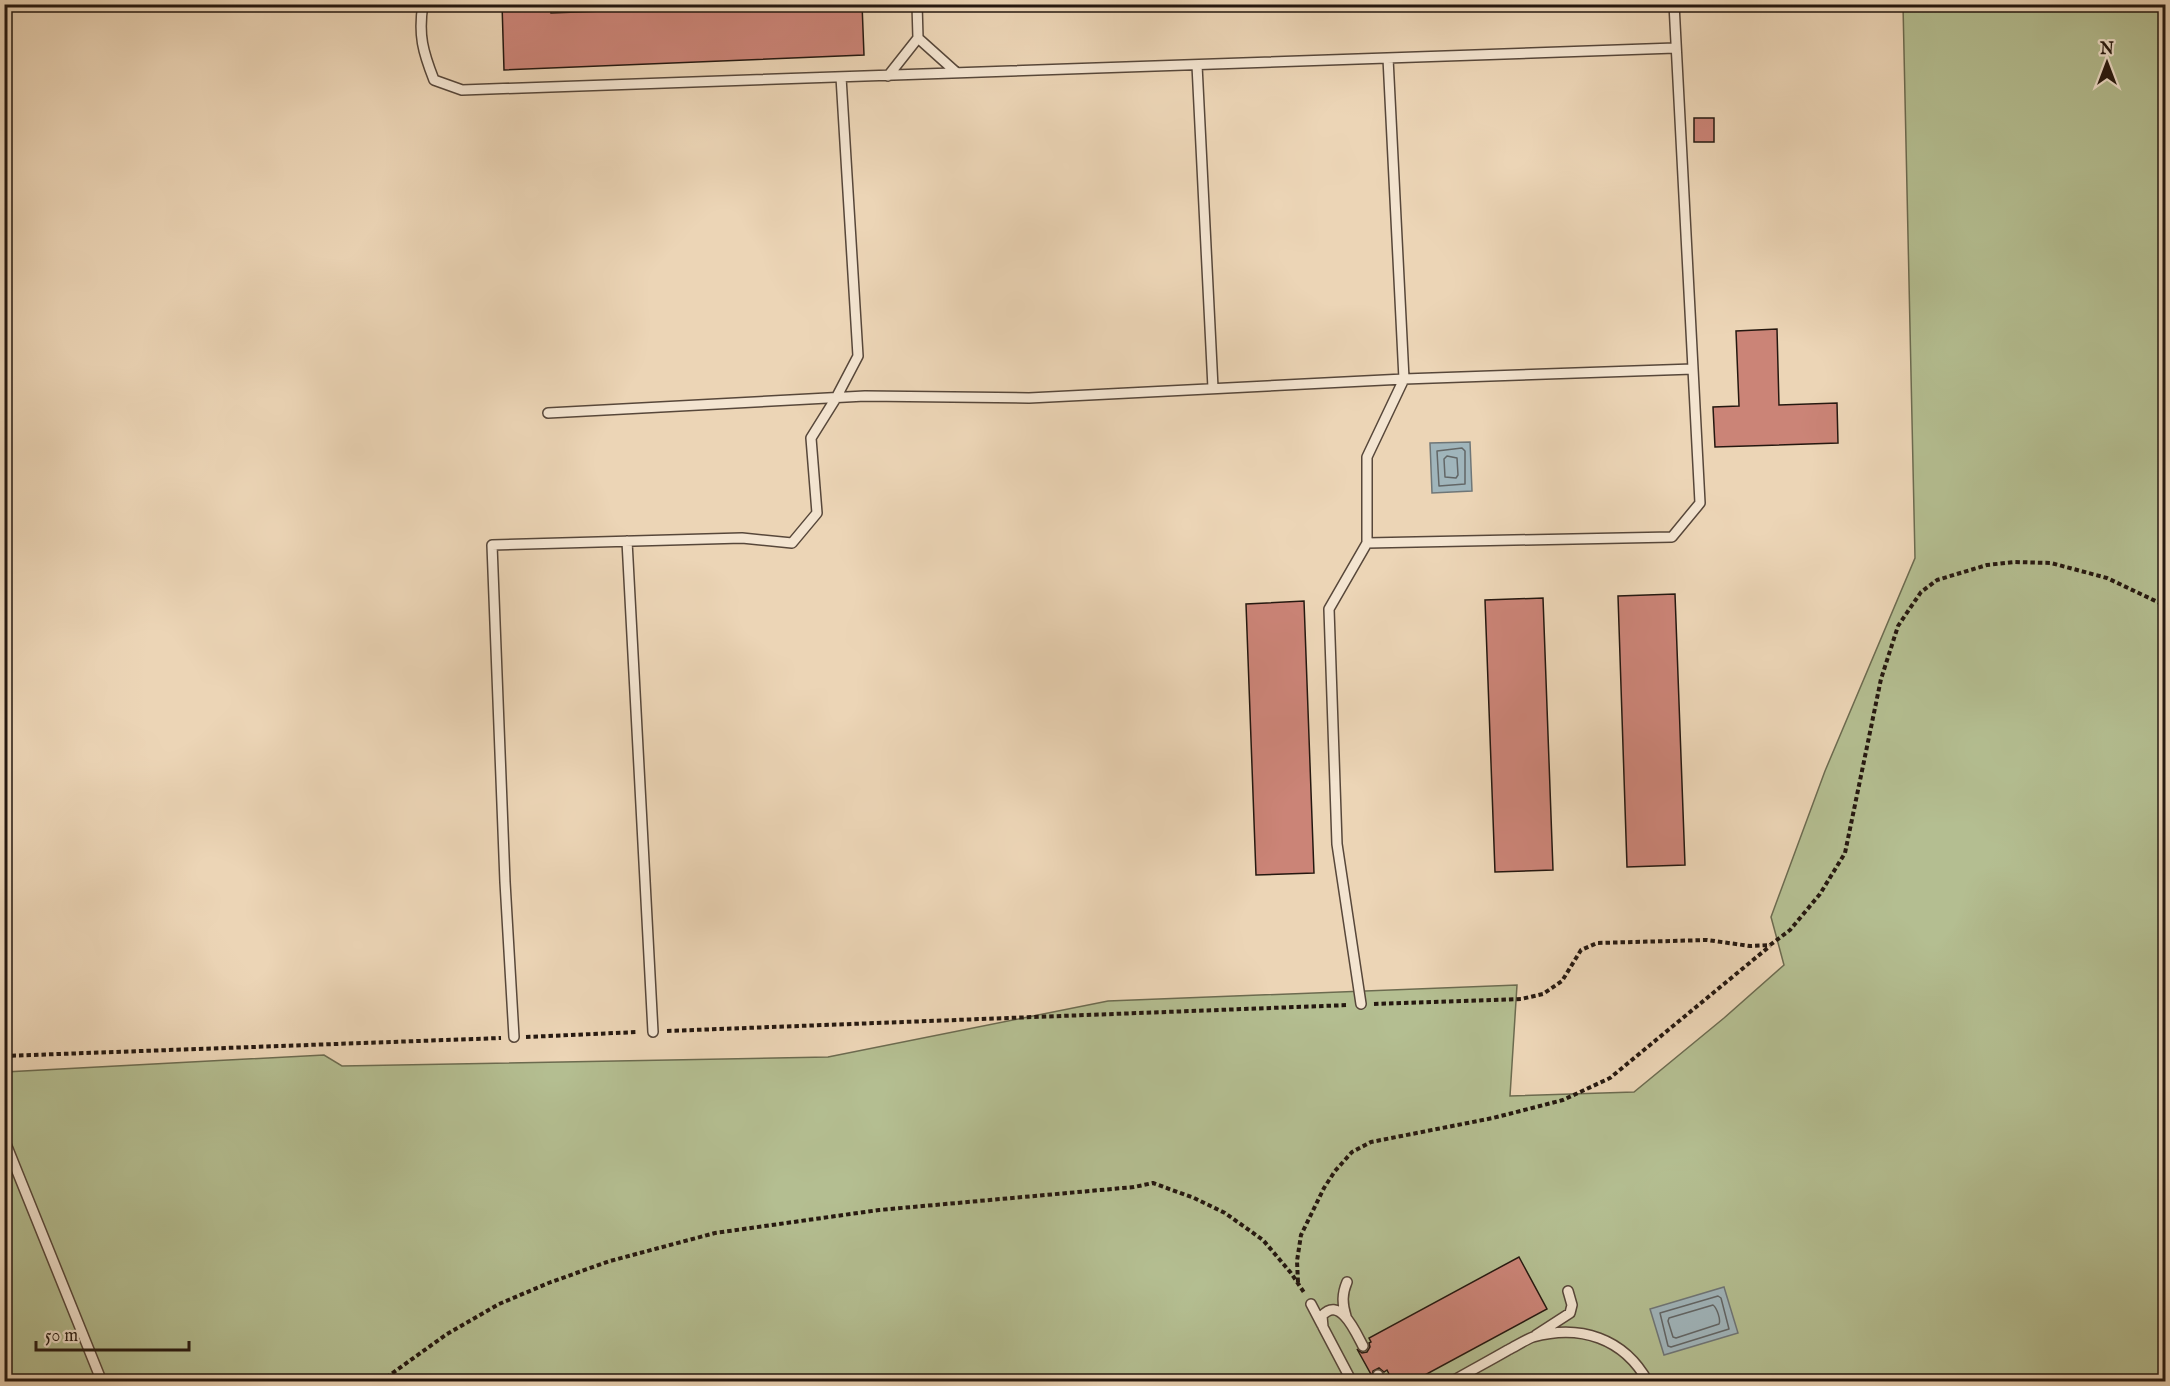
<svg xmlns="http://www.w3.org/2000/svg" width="2170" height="1386" font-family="'IM FELL English',serif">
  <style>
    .green { fill: #b4be91; stroke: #6c6b50; stroke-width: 1.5 }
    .water { fill: #a0b5bb; stroke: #6f7677; stroke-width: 1.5 }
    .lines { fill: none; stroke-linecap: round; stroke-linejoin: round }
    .shore { stroke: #626666; stroke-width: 1.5 }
    .building { fill: #cb8477; stroke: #251810; stroke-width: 1.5 }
    .lane-casing { stroke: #57473a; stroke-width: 12 }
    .path { stroke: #251810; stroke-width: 4; stroke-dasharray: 4.5 3; stroke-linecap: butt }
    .lane { stroke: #f3e4d0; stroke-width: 9 }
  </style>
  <rect width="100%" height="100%" fill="#ecd5b6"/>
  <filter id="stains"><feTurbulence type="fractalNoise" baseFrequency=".00333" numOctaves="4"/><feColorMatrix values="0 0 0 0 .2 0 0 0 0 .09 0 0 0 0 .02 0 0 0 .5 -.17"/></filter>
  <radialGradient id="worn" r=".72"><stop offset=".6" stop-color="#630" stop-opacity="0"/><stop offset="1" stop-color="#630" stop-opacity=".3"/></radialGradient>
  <path class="green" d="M1903,5H2165V1381L5,1382V1072L324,1055L342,1066L828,1057L1108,1001L1517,985L1510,1096L1634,1092L1724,1018L1784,965L1771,917L1825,771L1915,558Z"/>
  <path class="water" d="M1470,442L1472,491L1432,493L1430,443Z
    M1724,1287L1738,1333L1664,1355L1650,1309Z"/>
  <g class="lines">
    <path class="shore" d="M1462,448L1465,451V484L1439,486L1437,451Z
      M1447,456L1457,458L1458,475L1456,478L1445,477L1444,459Z
      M1718,1296L1721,1298L1729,1329L1671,1347L1668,1346L1660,1313Z
      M1713,1305C1717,1308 1721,1320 1719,1324L1676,1338L1673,1337L1668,1321L1669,1318Z"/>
  </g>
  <path class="building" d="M502,4H550L551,13L791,4H862L864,55L504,70Z
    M1694,118H1714V142H1694Z
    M1777,329L1779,405L1837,403L1838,443L1715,447L1713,407L1739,406L1736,331Z
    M1675,594L1685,865L1627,867L1618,596Z
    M1543,598L1553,870L1495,872L1485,600Z
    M1304,601L1314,873L1256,875L1246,604Z
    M1519,1257L1547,1309L1412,1382H1393L1387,1370L1384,1372L1379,1368L1373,1371L1372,1376L1357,1349L1362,1353L1367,1352L1370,1347L1369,1343L1371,1342L1369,1338Z"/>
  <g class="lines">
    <g class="lane-casing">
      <path id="lane" d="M423,4C418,35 423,52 434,80L462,90L1675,48
        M918,38L957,73
        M1197,65L1213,388
        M888,76L918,38L917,4
        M548,413L865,396L1029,398L1404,379L1693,369
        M627,541L653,1032
        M1367,543L1672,537L1700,503L1674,4
        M1361,1004L1337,844L1329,609L1367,543V457L1404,379L1388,58
        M514,1037L505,882L492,545L742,538L792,543L817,513L811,438L836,398L858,356L841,77
        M4,1139L102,1382
        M1311,1304L1322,1325
        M1346,1316C1342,1303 1342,1294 1347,1282
        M1536,1335L1570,1313L1572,1305L1568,1291
        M1378,1375L1381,1382
        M1352,1382L1323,1327L1322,1316C1340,1295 1356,1333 1363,1346
        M1451,1382C1470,1371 1489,1361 1508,1350C1516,1346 1525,1340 1533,1337C1580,1324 1624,1338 1648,1382"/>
    </g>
    <path class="path" d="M1374,1004L1521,999L1543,994L1562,981L1581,950L1597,943L1707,940L1750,946L1770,945L1790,930L1820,894L1845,853L1881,679L1898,626L1921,592L1937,580L1987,565L2015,562L2051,563L2107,578L2166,606
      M667,1031L1349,1005
      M526,1037L638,1032
      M4,1056L501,1038
      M1298,1282L1297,1261L1301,1235L1324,1188L1335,1171L1352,1152L1371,1142L1493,1118L1563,1100L1610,1078L1770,946
      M380,1382L447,1334L499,1304L551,1282L610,1261L715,1233L879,1210L1134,1187L1153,1183L1194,1198L1225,1213L1263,1240L1291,1273L1305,1294"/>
    <use href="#lane" class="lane"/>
  </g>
  <rect width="2170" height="1386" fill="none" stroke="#ecd5b6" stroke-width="24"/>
  <rect x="6" y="6" width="2158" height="1374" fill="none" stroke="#251810" stroke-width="3"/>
  <rect x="12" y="12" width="2146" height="1362" fill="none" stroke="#251810" stroke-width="1.5"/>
  <g transform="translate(2107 63)" stroke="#f3e4d0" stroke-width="4.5" paint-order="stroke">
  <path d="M0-4.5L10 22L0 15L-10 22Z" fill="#251810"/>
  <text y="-9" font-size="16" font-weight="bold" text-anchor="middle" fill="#251810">N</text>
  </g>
  <path d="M36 1341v9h153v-9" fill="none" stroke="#251810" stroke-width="3"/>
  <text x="45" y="1341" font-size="18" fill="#251810" stroke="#f3e4d0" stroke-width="4.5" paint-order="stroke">50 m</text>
  <rect width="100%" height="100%" filter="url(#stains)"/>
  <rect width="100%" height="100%" fill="url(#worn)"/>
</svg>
